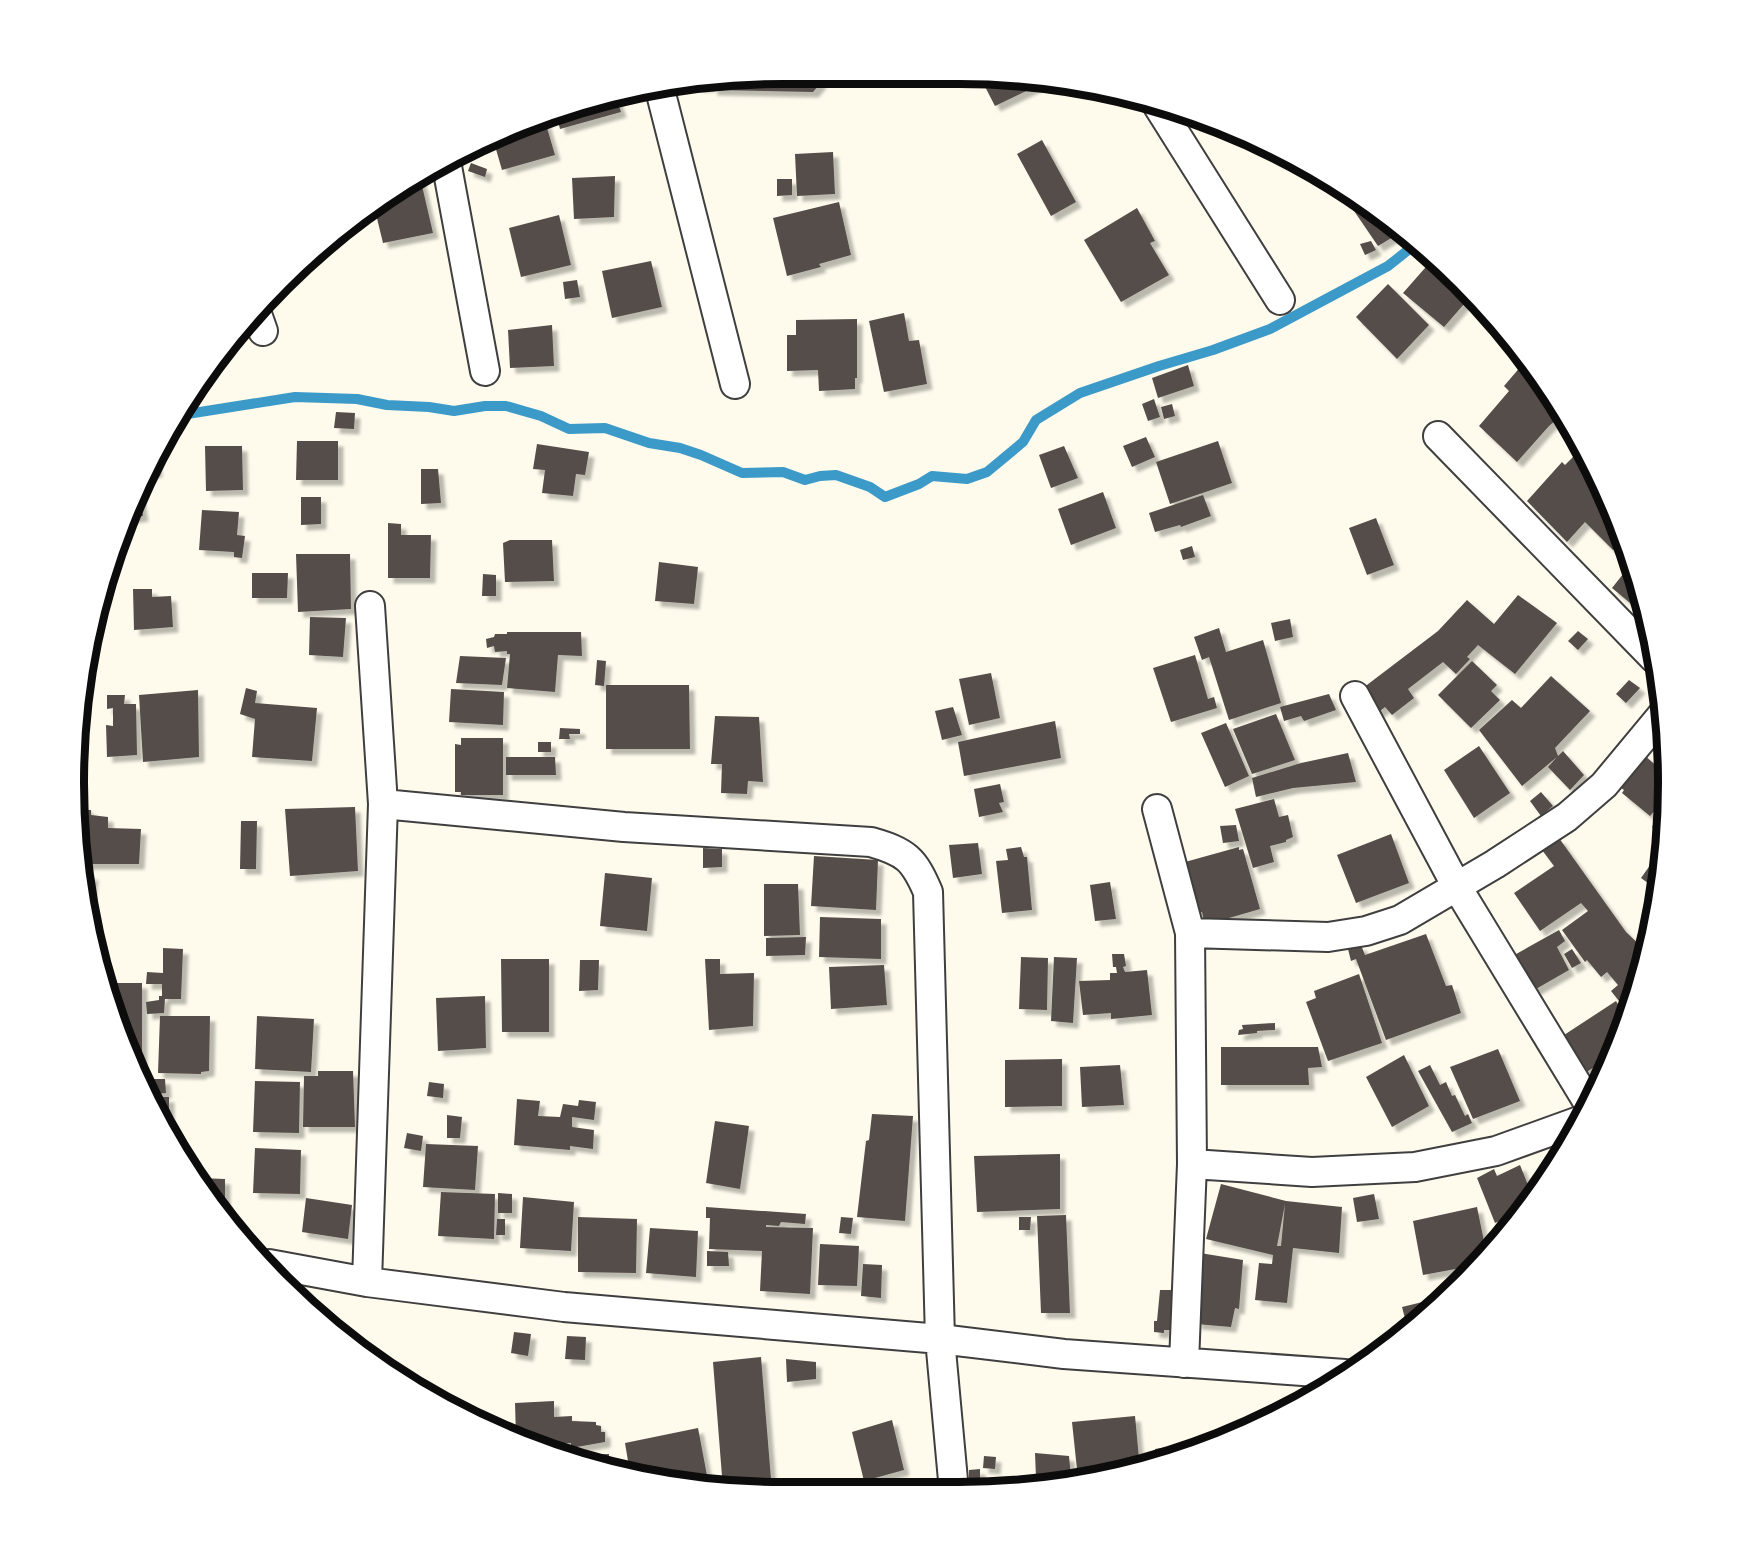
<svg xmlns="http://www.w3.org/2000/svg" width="1742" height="1566" font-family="'Zilla Slab',serif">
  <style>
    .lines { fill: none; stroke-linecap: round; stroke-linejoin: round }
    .stream { stroke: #3c9ac9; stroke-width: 10 }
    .building { fill: #554d49; fill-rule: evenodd; filter: url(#shadow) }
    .street-casing { stroke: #3f3f3f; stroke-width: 32 }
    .street { stroke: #fff; stroke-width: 28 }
    .rim { fill: none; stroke: #0c0c0c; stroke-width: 8 }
  </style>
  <defs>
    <filter id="shadow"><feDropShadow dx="5.5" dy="5.5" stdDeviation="1.5" flood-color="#0004"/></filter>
  </defs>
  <rect width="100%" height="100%" fill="#fefaec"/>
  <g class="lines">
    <path class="stream" d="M181,415L295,397L357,399L387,405L429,407L454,411L485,406H506L541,416L569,429L605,428L649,443L680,448L701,455L742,473L783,472L805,480L820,476L836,475L870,487L885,497L919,484L932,476L967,479L987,472L1023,442L1036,420L1080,393L1159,366L1213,350L1270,329L1388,266L1417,243"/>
  </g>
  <path class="building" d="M783,74H818L821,79L820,84L813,92L712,90V80Z
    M979,75H1005L1047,81L995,106Z
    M710,81V86L698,87V82Z
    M616,97L621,112L560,129L557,117Z
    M545,121L555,155L502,170L493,139Z
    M1042,140L1076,202L1051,216L1017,154Z
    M833,152L835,194L797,196L795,154Z
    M471,163L487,169L485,177L468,171Z
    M615,176L614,217L574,219L572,178Z
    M420,177L433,233L383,243L374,206Z
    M777,179H792V195L777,196Z
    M1354,197L1391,224L1398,234L1378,246L1348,202Z
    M839,202L851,255L819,264L821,267L787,276L773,218Z
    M1137,208L1155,241L1150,243L1169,275L1121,302L1084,240Z
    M559,215L571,265L521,277L509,228Z
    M1371,241L1376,250L1365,255L1360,244Z
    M1432,260L1471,296L1444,327L1403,293Z
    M651,261L662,307L612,318L602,271Z
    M577,280L580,297L565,299L563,282Z
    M1388,284L1429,325L1397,359L1356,317Z
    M904,313L909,341L919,340L927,384L884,392L869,321Z
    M857,319V378H855V389L819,391L818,370L787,371V335H796V320Z
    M552,325L554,366L510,368L508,330Z
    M1188,365L1194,386L1158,398L1152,378Z
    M1522,365L1540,380L1542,383L1537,389L1554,404L1562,415L1549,426L1517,462L1479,426L1509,391L1504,386Z
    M1154,399L1160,417L1148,421L1142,404Z
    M1172,404L1175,416L1164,419L1161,407Z
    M336,412L355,413L354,429L334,428Z
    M1146,437L1155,457L1132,467L1123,446Z
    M297,441H338V480H296Z
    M1218,441L1232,483L1170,504L1156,462Z
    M537,444L589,452L585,475L576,474L573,496L542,493L545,470L533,469Z
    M205,446H242L243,490L206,491Z
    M1064,446L1078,478L1051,488L1039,455Z
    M1582,448L1595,470L1622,541L1613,550L1585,522L1567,542L1527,501L1562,462L1565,465Z
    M152,460H156L157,472L146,473Z
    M421,469H438L441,503L421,504Z
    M139,491L143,516L130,518Z
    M1103,492L1116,528L1071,545L1058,509Z
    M1203,495L1211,516L1181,527L1180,525L1155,532L1149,513Z
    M301,497H321V524L301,525Z
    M202,510L239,512L237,535L245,536L242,558L234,557V552L199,550Z
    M1376,518L1394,565L1367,575L1349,528Z
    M388,523L401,524V535H431L430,578H388Z
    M510,540H552L554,581L505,582L503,543Z
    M1192,546L1195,557L1183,560L1180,550Z
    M296,554H350L351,609L298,612Z
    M659,562L698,567L694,604L655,601Z
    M1631,564L1644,600L1647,617L1612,588Z
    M252,573H288L287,598H252Z
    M483,574L496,575V596H482Z
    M133,589H152V597L171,596L173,627L134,630Z
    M1518,595L1557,623L1515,674L1478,645L1467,657L1470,659L1456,674L1443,662L1408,689L1414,698L1392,715L1385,707L1375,715L1359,691L1438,631L1467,600L1494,624Z
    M310,617L346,618L343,657L309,655Z
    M1290,619L1293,637L1275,641L1271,623Z
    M1219,628L1226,652L1263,640L1281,703L1229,720L1209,657L1202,660L1194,637Z
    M1578,631L1588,639L1578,650L1568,641Z
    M507,632H581L582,656L558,655L555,692L507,688L510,654H507V651L495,652L494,646L487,648L486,639L494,637L495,634H507Z
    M1195,655L1208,699L1214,697L1217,708L1171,722L1153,668Z
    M460,656L506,658L502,685L456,683Z
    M597,660L606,661L604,686L595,685Z
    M1472,661L1497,685L1491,691L1500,700L1471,728L1438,695Z
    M991,673L1000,718L969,725L959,679Z
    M1551,676L1590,711L1555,748L1558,756L1563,751L1584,775L1570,790L1548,767L1557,757L1522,786L1479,730L1512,700L1521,708Z
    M1629,680L1640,688L1626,703L1616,694Z
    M606,685H689L690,749H606Z
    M246,688L257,691L255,703L317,708L312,761L252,757L255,719L240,714Z
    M451,689L504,692L503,725L449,722Z
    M198,690L199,757L143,762L139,695Z
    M1329,694L1336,710L1304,721L1301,716L1284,721L1280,707Z
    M107,695H125L124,704H136L137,755L107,757L106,725L113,726V708L107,709Z
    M953,707L962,735L942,740L935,711Z
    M1276,714L1295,760L1252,774L1233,729Z
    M715,716L759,717L763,782L748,781L747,794L721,793L722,764H711Z
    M1055,721L1061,758L964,776L958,742Z
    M1226,723L1249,776L1225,787L1201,733Z
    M560,728L580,729V734H569L570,739H559Z
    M461,738H503V795H461V792H455V744L461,745Z
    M538,742H551V752H538Z
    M1479,746L1510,793L1474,818L1444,770Z
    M1637,749L1666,774L1665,799L1650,816L1622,793L1624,790L1621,788L1637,769L1628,762Z
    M1348,753L1356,782L1293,788L1256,797L1252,778L1301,763Z
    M506,757H555L556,775H506Z
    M1000,784L1004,802L999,803L1003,812L979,817L974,789Z
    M1541,792L1553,806L1541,816L1530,801Z
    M1274,799L1279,817L1288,815L1293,837L1286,840V842L1270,846L1274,862L1253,868L1235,809Z
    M82,806L87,807V810H91V815L108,817V828L141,829L139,864H84L81,844Z
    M355,807L358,871L290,876L285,809Z
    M1665,810L1664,818V836L1652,827Z
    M241,821H257L256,869H240Z
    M1236,825L1239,841L1223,843L1220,826Z
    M1391,834L1409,883L1356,903L1337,855Z
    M1559,838L1626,932L1645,950L1633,1000L1628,993L1619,1001L1611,991L1618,985L1607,972L1601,977L1587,960L1585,962L1562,930L1588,911L1581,903L1540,931L1514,893L1554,866L1542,850Z
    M978,843L982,874L953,878L949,845Z
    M1021,847L1024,857H1027L1032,910L1002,913L996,861L1008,860L1006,849Z
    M1239,847V850L1243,849L1260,909L1205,925L1202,912L1195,913L1185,862Z
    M1663,847L1662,876L1659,891L1641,878Z
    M703,848L722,849V867L703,868Z
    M814,856L878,860L876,910L811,906Z
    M605,873L652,878L647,931L600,926Z
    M85,874L93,875L90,902H89Z
    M1110,882L1116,919L1095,921L1090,885Z
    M764,884H798L800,935L764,936Z
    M820,917L881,919V959L819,957Z
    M1559,930L1565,941L1557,947L1569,970L1529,993L1509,958Z
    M1426,934L1446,986L1452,985L1461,1013L1386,1040L1356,959L1351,961L1348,949L1361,945L1365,955Z
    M806,937L805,955L766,956V938Z
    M163,948L183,949L181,999H165L164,1013L147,1014L146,1002L159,1000V996H162V984H146L147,972L163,973Z
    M1572,949L1581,963L1572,968L1564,954Z
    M1112,954H1124L1126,966L1123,967L1125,972L1147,970L1152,1015L1111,1019V1013L1083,1015L1079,981L1110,980V973H1117L1116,967H1113Z
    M1021,957L1048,958L1047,1010L1019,1009Z
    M1054,957L1077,958L1073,1023L1051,1021Z
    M501,959H549V1032H502Z
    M705,959H720V974L754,973L753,1026L709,1030Z
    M580,960H599L598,990L579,991Z
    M884,965L887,1005L831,1009L829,967Z
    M1359,974L1382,1043L1328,1061L1306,1002L1316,998L1314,991Z
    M104,983H142V1067H135Z
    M485,996L486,1048L438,1051L436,998Z
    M1616,1001L1627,1019L1610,1057L1585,1073L1561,1037Z
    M160,1016H210L209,1071L201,1072V1074L158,1073Z
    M257,1016L314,1019L311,1072L255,1069Z
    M1275,1023V1030L1257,1031V1033L1238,1035L1239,1030L1243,1029L1242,1025Z
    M1221,1047H1318L1322,1067L1308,1068L1309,1085H1221Z
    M1498,1049L1520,1101L1473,1119L1450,1067Z
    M1404,1055L1429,1106L1392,1127L1366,1077Z
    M1062,1059V1106L1005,1107V1060Z
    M1120,1065L1124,1105L1082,1107L1080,1067Z
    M1430,1065L1440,1085L1446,1082L1452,1096L1455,1095L1465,1116L1468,1114L1472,1123L1452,1132L1418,1071Z
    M318,1071H353L355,1127H303L304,1076H318Z
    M145,1079H165L166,1093L155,1094V1097H169V1133L147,1097Z
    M255,1081L300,1082L299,1133L253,1132Z
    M429,1082L444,1084L443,1098L427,1096Z
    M517,1099L540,1101L538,1116L560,1117L563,1104L578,1106L579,1100L596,1102L594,1120L572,1117V1127L594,1130L593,1149L570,1146V1150L514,1145Z
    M872,1114L913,1116L905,1221L857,1217L866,1141L869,1140Z
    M447,1115L462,1117L460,1138H447Z
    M715,1121L749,1126L740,1189L706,1183Z
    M407,1133L423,1136L421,1151L404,1148Z
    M426,1144L478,1146L475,1190L423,1187Z
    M255,1148L301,1150L300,1194L253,1193Z
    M1060,1154V1209L977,1212L974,1156Z
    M1520,1165L1532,1195L1521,1211L1495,1223L1477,1178L1494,1169L1497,1176Z
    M199,1178L225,1179V1220L199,1180Z
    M1221,1184L1286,1201L1342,1207L1339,1253L1293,1248L1287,1303L1255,1300L1259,1263L1272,1264L1273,1255L1206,1239ZM1285,1204L1281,1246H1277Z
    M441,1192L495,1194L494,1239L438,1236Z
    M498,1193L512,1194V1213H498Z
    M1374,1194L1379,1219L1357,1222L1353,1198Z
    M523,1197L574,1202L571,1251L520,1248Z
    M306,1198L352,1205L348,1239L302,1232Z
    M706,1207L806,1214L805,1224L781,1222L779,1226L766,1225V1227L813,1228L810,1294L760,1291L762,1251L709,1249L710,1218H706Z
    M1477,1207L1487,1256L1477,1265L1423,1275L1413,1221Z
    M1066,1215L1070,1313H1041L1037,1216Z
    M578,1217L637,1219L636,1273L578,1272Z
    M841,1217L853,1218L851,1234L839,1233Z
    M1019,1217H1031L1030,1230H1019Z
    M497,1219H505V1235H496Z
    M650,1228L698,1231L696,1277L646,1273Z
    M820,1244L859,1246L857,1286L818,1285Z
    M707,1251L728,1252L729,1266H707Z
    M1200,1253L1243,1260L1239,1309L1235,1308L1231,1327L1196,1324Z
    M863,1264L882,1265L881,1298L861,1296Z
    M1160,1290H1177L1174,1330H1164V1333L1154,1332V1321H1157Z
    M1443,1297L1415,1324L1407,1326L1402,1307Z
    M514,1332L531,1334L528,1356L511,1353Z
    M567,1336L586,1337L585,1360L565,1359Z
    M761,1357L772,1491H736L723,1489L713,1362Z
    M786,1359L816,1362V1379L787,1382Z
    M554,1401V1417L572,1416V1421L596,1422V1425L601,1426V1432H605V1442L571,1448V1443L538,1445L516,1437L515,1403Z
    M1135,1416L1140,1469L1078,1479L1072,1422Z
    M892,1420L904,1470L864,1481L852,1432Z
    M698,1428L709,1486L630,1473L625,1443Z
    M1168,1447L1170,1458L1157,1463L1155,1449Z
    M1035,1453L1069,1456L1071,1477L1065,1478L1066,1481L1005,1491H969V1470L980,1469V1482L1036,1478Z
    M609,1454V1470L563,1455Z
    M984,1456L996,1457L995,1469L983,1468Z
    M913,1480L914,1491H836V1489Z"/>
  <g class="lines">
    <g class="street-casing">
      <path id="street" d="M659,86L735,384
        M1158,106L1280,300
        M446,161L485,371
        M257,314L263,331
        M1438,436L1654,658
        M1355,696L1457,887L1589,1104
        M383,804L624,827L871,842C906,852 914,859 928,892L940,1339L954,1491
        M1157,809L1190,933L1328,937L1366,931L1400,920L1495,864L1567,817L1604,785L1663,714
        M1192,1164L1312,1172L1415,1167L1496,1151L1582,1120
        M269,1264L367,1282L564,1307L940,1339L1064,1354L1345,1374
        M367,1282L383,804L370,606
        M1184,1363L1192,1164L1190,933"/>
    </g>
    <use href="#street" class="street"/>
  </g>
  <path d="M0 0H1742V1566H0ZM783 84H959A699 699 0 0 1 1658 783V783A699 699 0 0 1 959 1482H783A699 699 0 0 1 84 783V783A699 699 0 0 1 783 84Z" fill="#fff" fill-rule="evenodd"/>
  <path class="rim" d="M783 84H959A699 699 0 0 1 1658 783V783A699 699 0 0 1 959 1482H783A699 699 0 0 1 84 783V783A699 699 0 0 1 783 84Z"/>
</svg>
